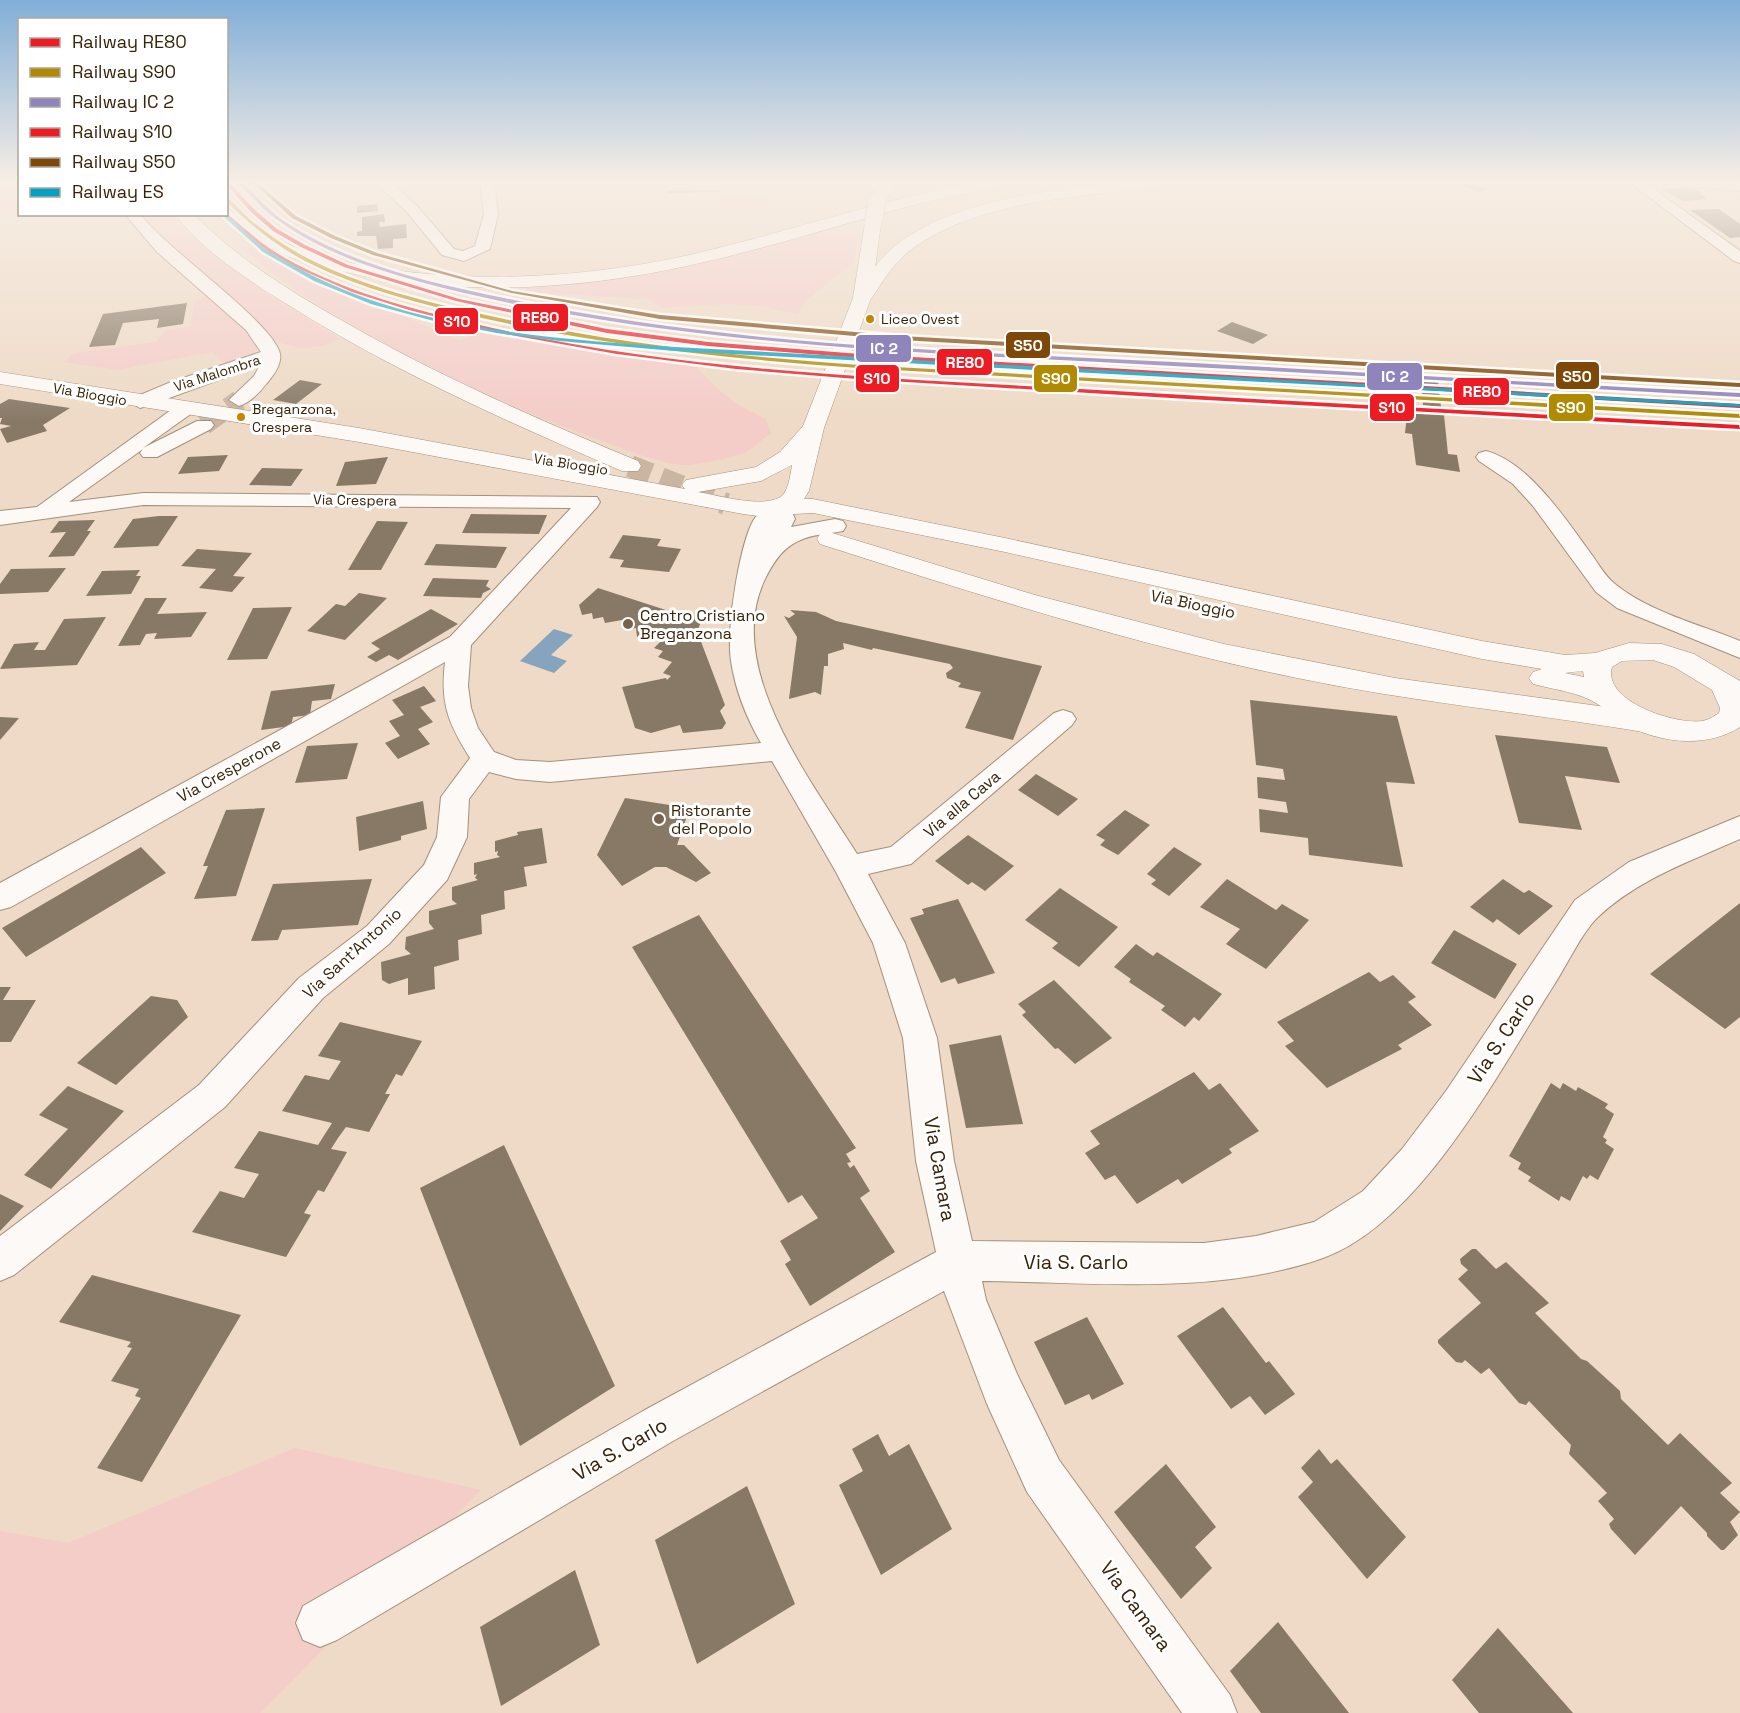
<svg xmlns="http://www.w3.org/2000/svg" width="1740" height="1713" font-family="'Space Grotesk',sans-serif">
  <style>
    .green { fill: #f4ccc8 }
    .water { fill: #87a4bf }
    .building { fill: #887967 }
    .lines { fill: none; stroke-linecap: round; stroke-linejoin: round }
    .street-tunnel { stroke: #cab5a0; stroke-width: 20; stroke-dasharray: 20 10; stroke-linecap: butt }
    .highway-tunnel { stroke: #cab5a0; stroke-width: 22; stroke-dasharray: 22 11; stroke-linecap: butt }
    .street-casing { stroke: #a4907a; stroke-width: 2 }
    .secondary-casing { stroke: #a4907a; stroke-width: 1 }
    .primary-casing { stroke: #a4907a; stroke-width: 1 }
    .highway-casing { stroke: #a4907a; stroke-width: 1 }
    .street { fill: #fcf9f6; fill-rule: evenodd }
    .secondary { fill: #fcf9f6; fill-rule: evenodd }
    .primary { fill: #fcf9f6; fill-rule: evenodd }
    .highway { fill: #fcf9f6; fill-rule: evenodd }
    .secondary-bridge-casing { stroke: #a4907a; stroke-width: 18; stroke-linecap: butt }
    .secondary-bridge { stroke: #fcf9f6; stroke-width: 17 }
    .rail-1-casing { stroke: #fff; stroke-width: 5 }
    .rail-2-casing { stroke: #fff; stroke-width: 5 }
    .rail-3-casing { stroke: #fff; stroke-width: 5 }
    .rail-4-casing { stroke: #fff; stroke-width: 5 }
    .rail-5-casing { stroke: #fff; stroke-width: 5 }
    .rail-6-casing { stroke: #fff; stroke-width: 5 }
    .rail-1 { fill: #ed1c24; fill-rule: evenodd }
    .rail-2 { fill: #b08a03; fill-rule: evenodd }
    .rail-3 { fill: #9084bd; fill-rule: evenodd }
    .rail-4 { fill: #ed1c24; fill-rule: evenodd }
    .rail-5 { fill: #7d4808; fill-rule: evenodd }
    .rail-6 { fill: #03a2c4; fill-rule: evenodd }
    .bus-dot { fill: #c88502; stroke: #fff; stroke-width: 2 }
    .poi-dot { fill: #78634a; stroke: #fff; stroke-width: 2 }
    .labels { text-anchor: middle; dominant-baseline: central; stroke-width: 6; stroke-linejoin: round; paint-order: stroke }
    .bus-label { font-size: 14px; fill: #392307; stroke: #fff; text-anchor: start }
    .far-street-label { font-size: 14px; fill: #392307; stroke: #fff }
    .street-label { font-size: 16px; fill: #392307; stroke: #fff }
    .poi-label { font-size: 16px; fill: #392307; stroke: #fff; text-anchor: start }
    .near-street-label { font-size: 20px; fill: #392307; stroke: #fff }
    .line-badge { stroke: #fff; stroke-width: 2 }
    .badge-label { font-size: 16px; text-anchor: middle; font-weight: bold; fill: #fff }
  </style>
  <rect width="100%" height="100%" fill="#eedac6"/>
  <path class="green" d="M0,182H19V212L0,214Z
    M767,198L766,211L713,212L715,199Z
    M131,215H171L181,228L272,297L340,339C306,355 293,347 259,335L258,355L226,365L212,352L116,370L64,362L74,353L156,342L166,330L191,327L194,302L211,293Z
    M834,226L858,238L854,262L809,298L797,314L760,306L725,304L662,308L648,299L522,292L530,284L628,276Z
    M255,245L381,306L459,340L511,323L594,351L697,367C717,391 736,406 765,418L771,433C763,439 755,446 746,452C735,457 701,464 688,465C667,466 626,450 605,442C486,400 338,330 241,248Z
    M295,1448L481,1490L260,1713H0V1531L68,1543Z"/>
  <path class="water" d="M554,629L573,635L551,655L567,661L554,673L520,661Z"/>
  <path class="building" d="M1474,183L1488,189L1478,192L1464,186Z
    M1681,188L1695,189L1707,199L1684,201L1661,189Z
    M720,190L719,192L667,193V191Z
    M377,204L378,211L357,213V206Z
    M1719,209L1740,224V237L1730,238L1690,210Z
    M384,214L385,222H379L380,227L406,224L407,238L393,239V248L378,249L376,236H357V232L362,231V217Z
    M187,303L183,324L157,328L159,319L123,323L115,345L89,347L103,314Z
    M1232,322L1268,335L1253,344L1217,331Z
    M1421,379L1438,381L1441,407L1423,405Z
    M300,380L322,384L296,404L273,400Z
    M9,399L70,408L43,425L47,431L7,443L0,429L11,426L0,424L2,418H0V404Z
    M1413,411L1444,415L1448,454L1457,455L1460,472L1416,465L1412,434L1405,433L1407,415L1414,416Z
    M228,455L219,471L178,474L188,457Z
    M388,457L376,484L336,486L345,462Z
    M262,468L303,469L291,486L249,485Z
    M471,514L547,515L539,534L462,533Z
    M159,516H178L158,546L113,548L133,519Z
    M95,520L87,531H91L74,556L48,557L66,532L50,533L59,521Z
    M377,521L408,522L381,570H348Z
    M623,535L661,539L657,546L681,549L669,572L620,567L624,560L609,558Z
    M436,544L507,547L496,568L424,565Z
    M197,549L252,553L233,576L245,577L232,592L199,588L216,569L181,566Z
    M66,568L48,592L0,594V584L11,569Z
    M140,570L136,576H141L131,594L86,596L102,571Z
    M433,578L489,580L486,586L491,589L483,593L481,598L423,596Z
    M598,588L675,613L691,612L703,618L697,631L725,705L720,711L726,723L722,729L683,733L680,725L651,733L635,728L622,687L666,678L667,680L671,676L663,673L672,662L658,657L663,651L654,648L664,638L656,631L637,637L636,628L626,630L622,620L605,623L603,617L593,619L592,613L582,615L579,605Z
    M359,593L387,598L345,640L307,631L336,604L345,606Z
    M145,598H167L157,614L207,612L191,637L154,639L157,633L146,634L140,645L118,646Z
    M292,607L267,659L227,660L253,608Z
    M431,609L458,624L398,660L389,655L376,662L367,657L380,649L371,643Z
    M790,610L816,612L836,621L1042,666L1013,740L965,728L981,692L958,687L961,683L947,678L946,673L953,668L950,664L873,648L872,650L843,643L844,649L828,654V666H824L821,695L815,692L789,699L797,637L784,616L789,618L795,614Z
    M106,617L77,665L0,669L14,644L39,642L34,650H45L64,619Z
    M335,684L331,699L312,701L310,715L293,717L291,726L261,730L271,691Z
    M424,686L436,701L420,707L433,722L418,729L430,744L398,759L385,743L400,736L389,721L404,715L392,700Z
    M1250,700L1397,716L1415,784L1386,782L1403,867L1309,855L1308,838L1260,832L1259,809L1288,813L1286,802L1258,798L1257,777L1285,780L1283,769L1256,765Z
    M0,717L19,718L0,740Z
    M1495,735L1607,747L1620,783L1565,776L1582,830L1519,823Z
    M358,743L347,779L295,783L307,746Z
    M1036,774L1078,799L1058,816L1018,790Z
    M625,798L676,806L672,814L687,816L677,845H684L711,873L696,882L666,867H655L622,886L597,855Z
    M423,801L427,829L401,836V840L359,851L356,817Z
    M265,808L236,896L194,899L208,866H203L226,810Z
    M1125,810L1150,825L1118,855L1100,845L1105,840L1096,835Z
    M542,828L547,863L524,867L527,886L504,891L505,909L481,915L482,934L458,940L459,960L434,967L435,989L408,995V978L389,984L382,980L381,962L411,954L405,949L406,937L434,929L429,923V911L457,904L452,900V887L478,880L475,878L477,874L474,875V863L500,857L497,855L498,851L495,852V841L518,835L517,832Z
    M968,835L1014,866L985,891L972,882L968,885L935,861Z
    M141,847L166,873L26,957L2,928Z
    M1174,847L1202,864L1169,896L1151,884L1156,880L1147,874Z
    M372,879L358,925L282,930L278,940L251,941L273,884Z
    M1227,879L1276,910L1282,904L1309,920L1266,969L1226,944L1240,929L1200,907Z
    M1503,879L1524,893L1529,890L1553,906L1519,935L1497,919L1493,923L1470,907Z
    M1060,888L1118,927L1079,967L1052,948L1058,943L1025,920Z
    M958,899L995,973L958,984L955,978L941,983L910,918L924,914L922,909Z
    M1740,903V1017L1725,1029L1650,974Z
    M699,915L856,1148L846,1154L851,1162L847,1163L850,1168L854,1165L870,1191L860,1198L895,1252L810,1306L785,1264L791,1260L780,1241L818,1218L802,1195L788,1203L632,947Z
    M1454,930L1517,964L1495,999L1431,963Z
    M1136,944L1153,956L1157,952L1222,994L1199,1021L1194,1017L1185,1027L1161,1010L1165,1006L1129,982L1131,979L1114,967Z
    M1369,972L1380,982L1393,975L1416,997L1408,1002L1432,1025L1398,1045L1402,1049L1327,1088L1285,1046L1294,1041L1277,1022Z
    M1054,980L1112,1038L1075,1064L1058,1048L1055,1049L1022,1015L1026,1012L1018,1004Z
    M0,987H11L3,1000H36L11,1042H0Z
    M151,996L177,1000L188,1017L116,1085L77,1063Z
    M340,1022L422,1041L402,1076L396,1074L385,1094H390L369,1132L346,1127L338,1138L331,1149L347,1152L324,1192L318,1190L304,1213L311,1215L286,1257L192,1232L220,1191L244,1198L259,1174L234,1168L259,1131L318,1145L332,1123L282,1111L305,1075L329,1080L341,1061L318,1056Z
    M1001,1035L1023,1124L966,1128L949,1045Z
    M1194,1072L1209,1090L1220,1083L1259,1131L1229,1149L1232,1153L1182,1184L1178,1179L1137,1204L1115,1175L1105,1180L1085,1153L1100,1144L1090,1131Z
    M1551,1083L1560,1089L1563,1083L1576,1091L1578,1087L1608,1104L1605,1108L1614,1114L1603,1137L1607,1140L1605,1143L1614,1149L1598,1180L1590,1175L1587,1179L1583,1176L1570,1201L1561,1196L1559,1201L1528,1181L1531,1177L1518,1169L1521,1163L1509,1156Z
    M68,1086L124,1111L51,1189L24,1175L68,1129L39,1115Z
    M504,1145L615,1386L520,1446L420,1188Z
    M0,1194L24,1206L0,1231Z
    M1472,1249H1476L1496,1269L1506,1262L1549,1303L1535,1313L1581,1359L1587,1361L1620,1391L1621,1399L1668,1445L1680,1433L1732,1483L1720,1493L1740,1512L1730,1522L1738,1535L1724,1550H1721L1707,1536V1533L1681,1506L1635,1555L1611,1529L1609,1524L1614,1519L1598,1501L1607,1493L1569,1454L1571,1445L1529,1401L1526,1405L1519,1403L1489,1368L1481,1374L1465,1360L1462,1363L1456,1362L1438,1343V1340L1481,1303L1458,1279L1468,1270L1461,1264L1460,1259Z
    M92,1275L241,1315L142,1482L97,1468L141,1398L135,1396L139,1389L111,1381L132,1348L127,1347L131,1342L59,1322Z
    M1223,1307L1266,1363L1269,1361L1295,1394L1265,1415L1250,1396L1231,1409L1177,1336Z
    M1087,1317L1124,1384L1092,1400L1089,1394L1065,1405L1034,1342Z
    M878,1434L889,1456L909,1444L952,1529L881,1575L839,1485L863,1471L852,1449Z
    M1319,1449L1331,1464L1337,1459L1406,1537L1367,1579L1298,1497L1313,1482L1301,1468Z
    M1166,1464L1216,1527L1195,1547L1212,1568L1181,1599L1114,1512Z
    M747,1486L795,1604L697,1664L655,1540Z
    M575,1570L600,1645L501,1706L480,1627Z
    M1278,1622L1349,1713H1261L1230,1671Z
    M1498,1628L1573,1713H1479L1452,1680Z"/>
  <g class="lines">
    <path class="street-tunnel" d="M204,425L239,400"/>
    <path class="highway-tunnel" d="M630,466L726,504"/>
    <g class="street-casing">
      <path id="street" d="M375,182H390L417,206L454,249L463,251L475,246L484,214L480,182H494L498,214L490,249L464,261L442,255L407,212Z
        M1629,182H1644L1740,251V263L1734,261Z
        M1678,182L1740,183V191L1685,186Z
        M125,214H140C166,249 274,323 280,354C282,364 273,376 267,383C260,392 250,403 239,406L229,400L254,376L260,365L147,406L140,408L130,402L133,398L171,382L261,352L246,330L157,252Z
        M185,403L195,409L192,413L143,448L197,421H211L214,425L211,429L157,457H143L140,453L143,449L69,502L143,493L597,497L600,502L597,507L471,645L468,686L471,708L478,728L494,752L516,760L550,762L761,743C747,719 735,689 731,661C726,631 739,547 753,521C760,509 775,500 788,503L795,519L791,527L835,519L843,521L846,526L843,531C830,534 815,534 803,539C784,546 775,560 766,577C721,666 811,780 857,854L891,847L1054,713L1063,710L1072,713L1076,719L1072,725L911,864L868,874L905,943L937,1038L954,1161L972,1241L1204,1243L1256,1236L1314,1222L1363,1191L1402,1149L1446,1091L1575,900L1629,862L1740,816V839C1691,861 1638,879 1598,917C1582,932 1567,965 1554,985C1500,1069 1421,1223 1323,1258C1216,1296 1094,1282 982,1281L986,1300L1017,1374L1059,1460L1230,1695L1237,1713H1182L1027,1492L987,1404L944,1291L673,1441L337,1640L320,1647L303,1640L296,1623L303,1606L643,1411L936,1252L916,1161L903,1038L873,943L836,872L772,761L550,782L516,779L489,772L469,799L467,837L447,880L389,944L323,998L225,1107L14,1275L0,1281V1236L199,1085L299,978L367,926L424,865L437,837L441,797L470,758C448,723 440,703 445,662L11,907L0,910V883L450,637L571,508L143,505L0,525V511L37,507L178,405Z
        M1486,451C1529,462 1567,521 1592,555C1599,565 1606,577 1615,584C1649,612 1699,624 1740,641V658L1617,608L1596,592L1533,506L1513,484L1479,461L1476,457L1479,453Z"/>
    </g>
    <g class="secondary-casing">
      <path id="secondary" d="M881,182H896L883,206H871L869,203Z
        M873,218L881,223L871,298L824,428L809,491L804,499H813L1005,538L1482,641L1565,655L1595,653L1629,643L1662,644L1694,654L1740,681V727C1703,751 1649,742 1613,717C1608,713 1604,708 1599,705C1580,692 1555,690 1533,684L1529,678L1533,672L1542,669L1482,659L1005,552L813,513L758,516L743,514L359,442L0,384V372L359,428L685,489L682,485L686,480L756,467L780,452L803,426L853,298L865,223ZM792,465C791,472 789,485 785,492C774,512 717,495 698,492L761,481ZM1653,660L1674,667L1712,690L1720,708L1719,713C1714,716 1709,720 1702,721C1677,725 1602,702 1612,667L1622,661ZM1583,671L1584,677L1565,673Z"/>
    </g>
    <g class="primary-casing">
      <path id="primary" d="M865,182H880L883,185L875,190L870,188Z
        M1125,182H1163L1155,187C1078,197 976,201 912,249C894,262 881,284 869,302L862,304L853,298C866,279 880,256 900,242C962,197 1051,191 1125,182Z"/>
    </g>
    <g class="highway-casing">
      <path id="highway" d="M975,182H1005L1002,185C964,195 926,201 888,212C822,230 757,251 691,265C571,292 436,298 317,265C285,257 239,242 217,214H226V209C239,213 250,225 261,231C285,244 311,254 337,260C451,286 580,280 694,254C788,232 880,200 975,182Z
        M175,214H193C237,258 288,290 341,320C436,375 537,419 638,461L641,466L638,471H622C506,421 391,370 285,303C247,279 202,251 175,214Z
        M829,532L1035,595L1224,644L1395,678L1650,713L1660,716L1665,723L1660,730L1650,733C1531,713 1410,702 1292,677C1132,644 976,594 820,544L817,539L820,534Z"/>
    </g>
    <use href="#street" class="street"/>
    <use href="#secondary" class="secondary"/>
    <use href="#primary" class="primary"/>
    <use href="#highway" class="highway"/>
    <g class="secondary-bridge-casing">
      <path id="secondary-bridge" d="M873,223L877,203"/>
    </g>
    <use href="#secondary-bridge" class="secondary-bridge"/>
    <g class="rail-1-casing">
      <path id="rail-1" d="M226,182H229L255,210L277,229L305,245L348,265L459,299L607,329L708,342L860,354L1740,404V408L860,358L708,346L607,333L456,301L344,267L301,247L273,231L251,212L226,184Z"/>
    </g>
    <g class="rail-2-casing">
      <path id="rail-2" d="M226,197C236,204 243,214 253,222C270,236 289,249 309,259C365,287 426,302 486,315C609,343 733,356 859,365L1739,414L1740,418L859,368C732,359 606,346 482,318C422,304 360,289 305,261C275,245 250,225 226,201Z"/>
    </g>
    <g class="rail-3-casing">
      <path id="rail-3" d="M238,182H242C256,196 270,212 287,223C351,265 431,283 504,298C731,347 963,351 1194,363C1376,373 1558,384 1740,393V397C1557,387 1375,376 1192,367C960,354 728,349 500,301C428,285 344,266 283,224C266,213 251,197 238,182Z"/>
    </g>
    <g class="rail-4-casing">
      <path id="rail-4" d="M226,213C234,219 242,227 250,233C265,246 283,258 302,267C355,294 413,309 471,323C670,371 876,377 1080,389C1300,402 1519,413 1739,425L1740,429L1188,399L857,379L736,369L617,354L499,333L409,310L352,292L297,268L271,253L247,236L224,215L226,214Z"/>
    </g>
    <g class="rail-5-casing">
      <path id="rail-5" d="M252,182H256L296,216L335,236L377,253L512,291L660,315L901,336L1740,383V387L901,340L660,319L512,293L373,255L331,238L292,218Z"/>
    </g>
    <g class="rail-6-casing">
      <path id="rail-6" d="M221,214H226C240,226 253,240 267,250C275,255 283,260 291,264C406,330 546,338 675,347L1738,404L1740,405V407L675,351L560,341L497,333L434,321L371,304L314,281L263,252Z"/>
    </g>
    <use href="#rail-1" class="rail-1"/>
    <use href="#rail-2" class="rail-2"/>
    <use href="#rail-3" class="rail-3"/>
    <use href="#rail-4" class="rail-4"/>
    <use href="#rail-5" class="rail-5"/>
    <use href="#rail-6" class="rail-6"/>
  </g>
  <linearGradient id="sky" x2="0" y2="1"><stop stop-color="#81aed8"/><stop offset="0.43" stop-color="#f7eee5"/><stop offset="1" stop-color="#f7eee5" stop-opacity="0"/></linearGradient>
  <rect width="1740" height="421" fill="url(#sky)"/>
  <g class="bus-dot">
    <circle cx="870" cy="319" r="5"/>
    <circle cx="241" cy="417" r="5"/>
  </g>
  <g class="poi-dot">
    <circle cx="628" cy="624" r="6"/>
    <circle cx="659" cy="819" r="6"/>
  </g>
  <g class="labels">
    <g class="bus-label">
      <text x="881" y="319">Liceo Ovest</text>
      <text x="252" y="409">Breganzona,<tspan x="252" dy="18">Crespera</tspan></text>
    </g>
    <g class="far-street-label">
      <text transform="translate(217 373) rotate(-18)">Via Malombra</text>
      <text transform="translate(90 394) rotate(10)">Via Bioggio</text>
      <text transform="translate(571 464) rotate(9)">Via Bioggio</text>
      <text transform="translate(355 500) rotate(1)">Via Crespera</text>
    </g>
    <g class="street-label">
      <text transform="translate(1193 604) rotate(12)">Via Bioggio</text>
      <text transform="translate(229 770) rotate(-29)">Via Cresperone</text>
      <text transform="translate(962 804) rotate(-40)">Via alla Cava</text>
      <text transform="translate(352 953) rotate(-42)">Via Sant'Antonio</text>
    </g>
    <g class="poi-label">
      <text x="640" y="615">Centro Cristiano<tspan x="640" dy="18">Breganzona</tspan></text>
      <text x="671" y="810">Ristorante<tspan x="671" dy="18">del Popolo</tspan></text>
    </g>
    <g class="near-street-label">
      <text transform="translate(1501 1038) rotate(-57)">Via S. Carlo</text>
      <text transform="translate(940 1169) rotate(80)">Via Camara</text>
      <text x="1076" y="1262">Via S. Carlo</text>
      <text transform="translate(620 1449) rotate(-30)">Via S. Carlo</text>
      <text transform="translate(1136 1606) rotate(54)">Via Camara</text>
    </g>
  </g>
  <g class="line-badge">
    <rect x="512" y="303" width="57" height="29" rx="6" fill="#ed1c24"/>
    <rect x="434" y="307" width="45" height="28" rx="6" fill="#ed1c24"/>
    <rect x="1005" y="331" width="46" height="28" rx="6" fill="#7d4808"/>
    <rect x="855" y="334" width="57" height="29" rx="6" fill="#9084bd"/>
    <rect x="936" y="348" width="57" height="28" rx="6" fill="#ed1c24"/>
    <rect x="1555" y="361" width="45" height="29" rx="6" fill="#7d4808"/>
    <rect x="1366" y="362" width="57" height="29" rx="6" fill="#9084bd"/>
    <rect x="1033" y="364" width="45" height="29" rx="6" fill="#b08a03"/>
    <rect x="855" y="364" width="45" height="29" rx="6" fill="#ed1c24"/>
    <rect x="1453" y="377" width="57" height="29" rx="6" fill="#ed1c24"/>
    <rect x="1548" y="393" width="46" height="29" rx="6" fill="#b08a03"/>
    <rect x="1369" y="393" width="46" height="29" rx="6" fill="#ed1c24"/>
  </g>
  <g class="badge-label">
    <text x="540" y="323">RE80</text>
    <text x="457" y="327">S10</text>
    <text x="1028" y="351">S50</text>
    <text x="884" y="354">IC 2</text>
    <text x="965" y="368">RE80</text>
    <text x="1577" y="382">S50</text>
    <text x="1395" y="382">IC 2</text>
    <text x="1056" y="384">S90</text>
    <text x="877" y="384">S10</text>
    <text x="1482" y="397">RE80</text>
    <text x="1571" y="413">S90</text>
    <text x="1392" y="413">S10</text>
  </g>
  <rect x="18" y="18" width="210" height="198" fill="#ffffff" stroke="#b0a79c" stroke-width="1.5"/>
  <rect x="30" y="38" width="30" height="9" fill="#ed1c24" stroke="#b0a79c" stroke-width="1.5"/>
  <text x="72" y="48" font-size="18" fill="#392307">Railway RE80</text>
  <rect x="30" y="68" width="30" height="9" fill="#b08a03" stroke="#b0a79c" stroke-width="1.5"/>
  <text x="72" y="78" font-size="18" fill="#392307">Railway S90</text>
  <rect x="30" y="98" width="30" height="9" fill="#9084bd" stroke="#b0a79c" stroke-width="1.5"/>
  <text x="72" y="108" font-size="18" fill="#392307">Railway IC 2</text>
  <rect x="30" y="128" width="30" height="9" fill="#ed1c24" stroke="#b0a79c" stroke-width="1.5"/>
  <text x="72" y="138" font-size="18" fill="#392307">Railway S10</text>
  <rect x="30" y="158" width="30" height="9" fill="#7d4808" stroke="#b0a79c" stroke-width="1.5"/>
  <text x="72" y="168" font-size="18" fill="#392307">Railway S50</text>
  <rect x="30" y="188" width="30" height="9" fill="#03a2c4" stroke="#b0a79c" stroke-width="1.5"/>
  <text x="72" y="198" font-size="18" fill="#392307">Railway ES</text>
</svg>
